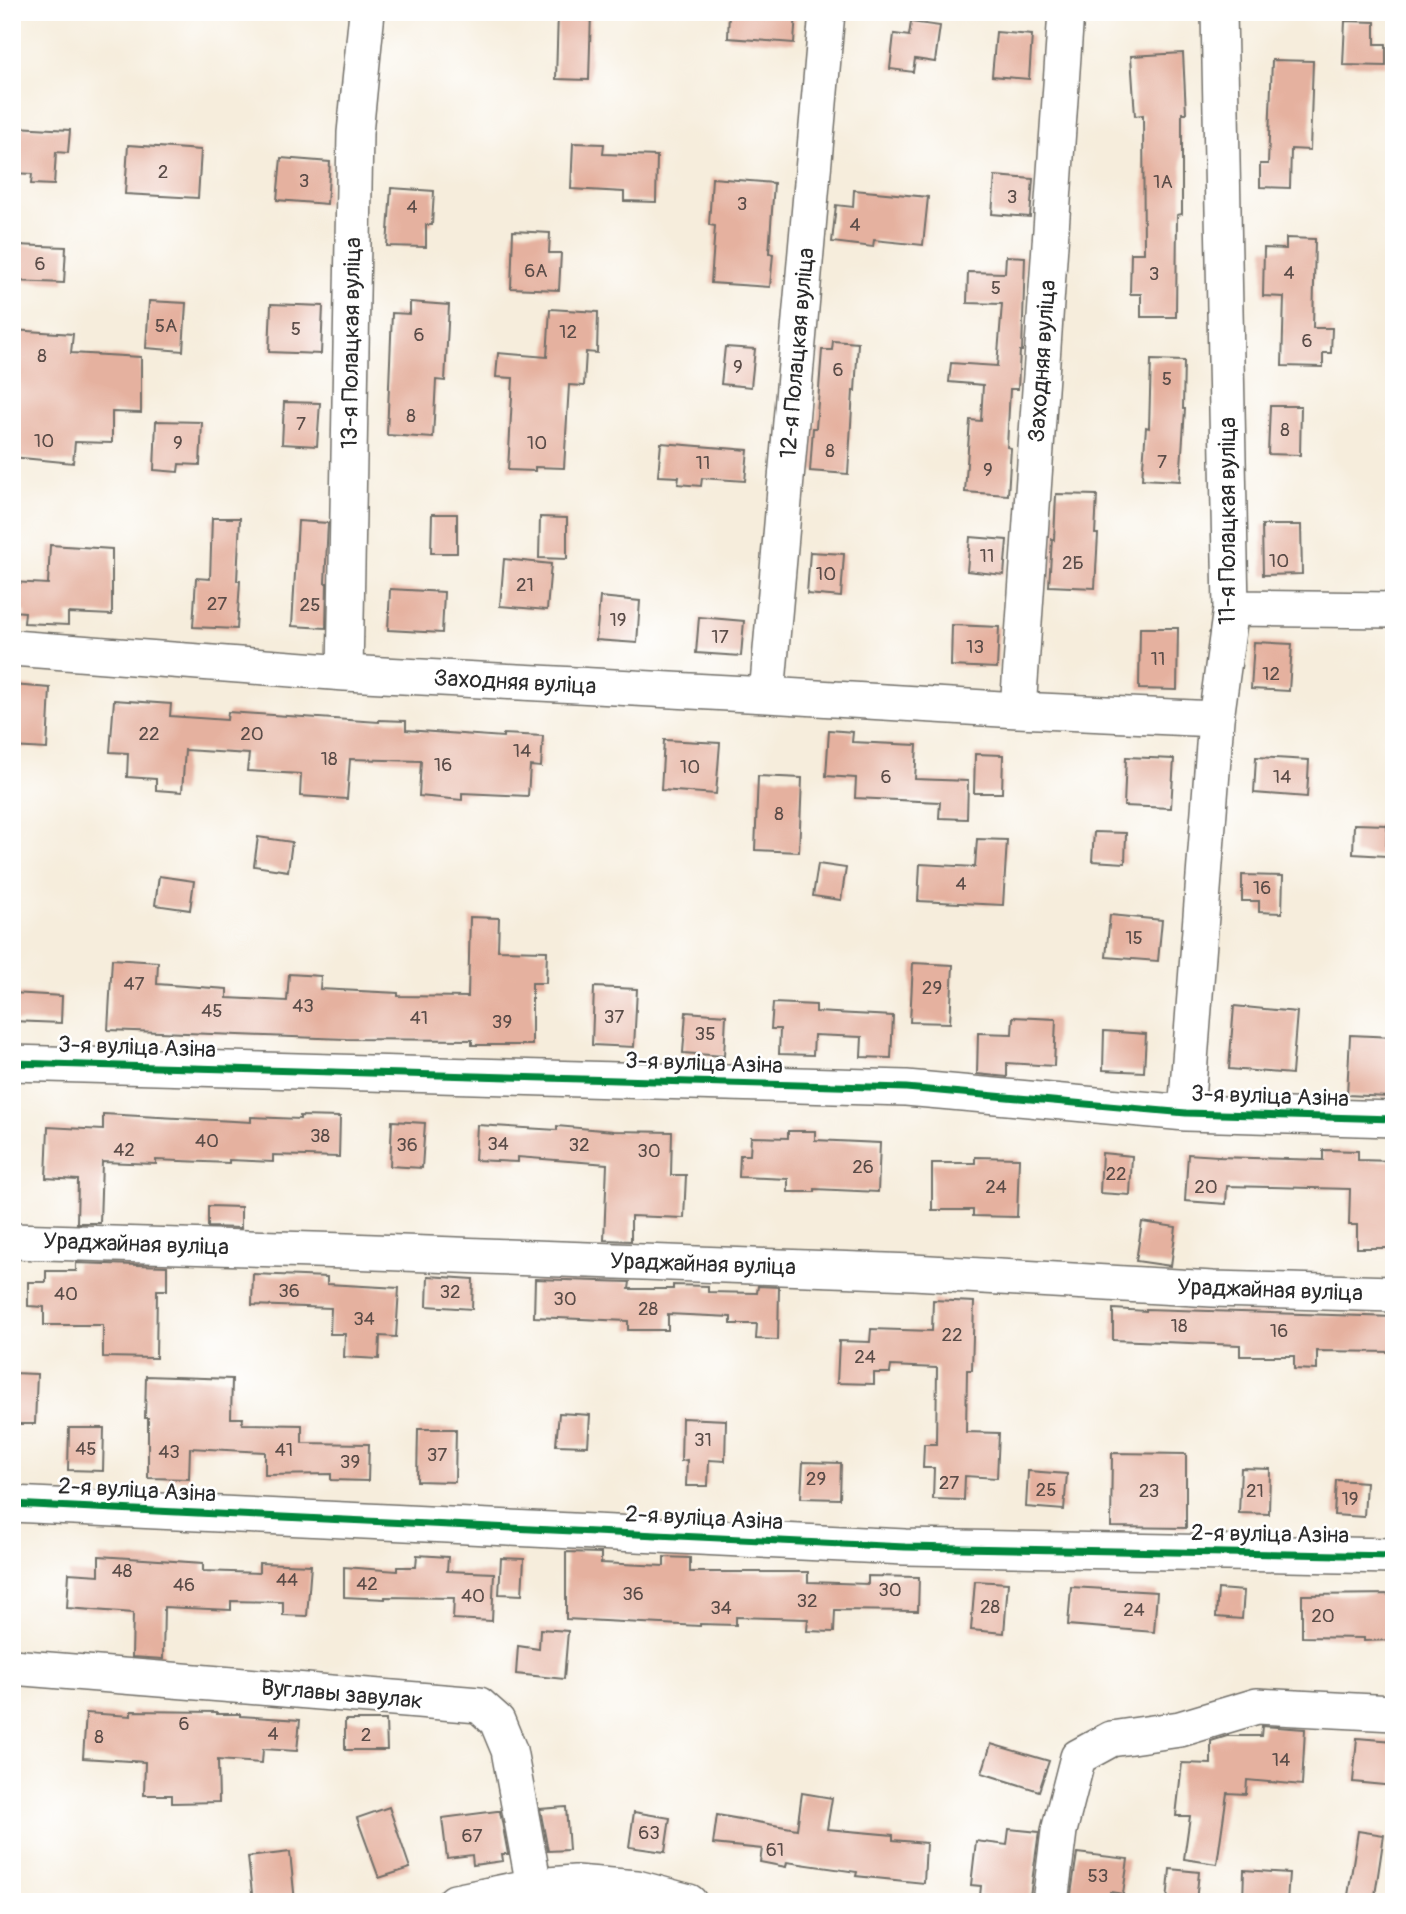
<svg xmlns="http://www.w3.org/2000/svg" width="1406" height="1914" font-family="Pangolin,sans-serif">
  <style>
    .building { fill: #e5b19f }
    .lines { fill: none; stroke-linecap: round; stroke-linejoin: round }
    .minor-casing { stroke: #726f69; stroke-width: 38 }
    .minor { stroke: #fff; stroke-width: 35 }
    .cycleway-casing { stroke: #fff; stroke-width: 11 }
    .cycleway { stroke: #00873e; stroke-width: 7 }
    .labels { text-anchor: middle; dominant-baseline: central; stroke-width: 5; stroke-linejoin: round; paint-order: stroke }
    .number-label { font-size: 19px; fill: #5a4c48 }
    .street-label { font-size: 23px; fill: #2b2b2b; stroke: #fff }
  </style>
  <rect width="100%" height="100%" fill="#fff"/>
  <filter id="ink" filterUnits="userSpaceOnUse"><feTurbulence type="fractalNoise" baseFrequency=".0143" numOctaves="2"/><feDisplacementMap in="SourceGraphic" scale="14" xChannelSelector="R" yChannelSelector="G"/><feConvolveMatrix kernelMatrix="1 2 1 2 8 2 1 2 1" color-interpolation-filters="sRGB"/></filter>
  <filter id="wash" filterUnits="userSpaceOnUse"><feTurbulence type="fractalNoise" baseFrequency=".00686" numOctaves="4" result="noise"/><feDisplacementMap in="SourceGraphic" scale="28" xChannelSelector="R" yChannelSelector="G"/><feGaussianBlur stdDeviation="1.57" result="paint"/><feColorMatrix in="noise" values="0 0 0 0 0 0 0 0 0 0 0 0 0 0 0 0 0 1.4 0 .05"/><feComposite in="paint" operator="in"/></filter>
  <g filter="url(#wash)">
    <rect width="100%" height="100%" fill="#f6eddc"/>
    <g id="blocks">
      <path class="building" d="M558,12H591L589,80L556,79Z
        M729,12H796L794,43L728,38Z
        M1345,21L1375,22V44H1386V66L1343,65Z
        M911,22L940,26L935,62L915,59L913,72L890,69L894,34L909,36Z
        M996,32L1032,35L1029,79L992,76Z
        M1183,53L1186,113H1182V214L1177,215L1176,317H1141V294H1130L1131,253H1144L1143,115L1135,116L1131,56Z
        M1272,60L1313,61L1310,150L1291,149L1290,188L1260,187V164H1268Z
        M16,127L70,130L68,153L56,152L54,185L31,184L32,174L14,173Z
        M573,143L604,144L603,154L657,156L656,202L624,201V192L571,189Z
        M128,145L201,150L198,198L125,194Z
        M281,158L330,162L327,204L277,200Z
        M995,176L1033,179L1030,217L992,214Z
        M712,178L774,183L769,253L773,254L770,287L711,283L715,226L709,225Z
        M391,188L434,191L432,225H426V247L387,246Z
        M854,190L928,197L923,245L874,240L873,247L832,242L836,205L853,207Z
        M513,231L550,233L549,253H561L559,290L511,288Z
        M1286,238L1315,239L1313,328H1332L1331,353H1323V367L1282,366L1284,297L1263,296L1264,248L1286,249Z
        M15,245L66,247L64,283L14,281Z
        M1006,256L1025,257L1022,351H1020L1018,389H1010L1007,447L1011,448L1008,495L965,492L970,420L981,421L983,385L949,382L951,363L997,366L1002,304L967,303L968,272L1005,273Z
        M149,301L186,303L183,351L146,348Z
        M410,302L449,305L445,381L436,380L433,438L387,435L392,313L410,314Z
        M271,304L323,306L321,354L269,352Z
        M550,309L598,312L597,353L586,352L584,386L569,385L564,468L535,467V471L508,470L513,378L496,377L498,353L547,357Z
        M12,330L73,334L71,353L141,357V413L112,412V443L75,442L73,463L12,457Z
        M833,341L858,343L855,391H853L848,474L810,471L813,428H816L822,350H832Z
        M725,347L755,349L751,387L721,384Z
        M1151,360L1184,361L1183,409H1185L1180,481L1142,479L1146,427L1149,428Z
        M284,402L320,403L317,446L282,444Z
        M1270,406H1301L1300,455L1268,454Z
        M156,421L202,422L200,465L179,464L178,472L154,470Z
        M661,443L748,450L745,481L702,478L701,486L678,484L679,477L658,476Z
        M1056,494L1097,495L1095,534H1098L1095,588L1049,586L1052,539L1054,540Z
        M432,514H457V553H431Z
        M540,517L567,518V559L539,558Z
        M212,518H240L237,581H240L237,629L193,627L196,578L210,579Z
        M298,521L328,523L325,583H327L326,628L292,626Z
        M1262,525H1301L1302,574L1263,575Z
        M970,537L1007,540L1004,575L967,571Z
        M50,545L112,549V615L68,613V625L24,623L25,612L12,611V582L48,584Z
        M810,552L844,554L841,597L807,594Z
        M504,559L551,564L547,610L500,606Z
        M390,589L444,592L442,633L388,630Z
        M600,597L640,601L637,643L596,640Z
        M699,617L744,621L741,656L696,653Z
        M952,625L999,627L997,668L951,666Z
        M1140,628H1178L1177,690L1139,689Z
        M1254,642L1292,644L1289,691L1251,689Z
        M12,685L50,688L47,749L12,747Z
        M114,700L171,704L170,716L227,720L228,712L379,722V720L406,721V730L503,737V734L543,736L541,767L530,766L528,796L462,793V800L419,796L421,761L350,759L347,799L300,796L301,774L247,771L249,754L185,750L182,792L156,790V779L127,777L128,753L110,752Z
        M829,730L853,732L852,742L917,745L915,779L968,781L967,819L939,818L940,802L855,798L856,778L826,776Z
        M664,740L720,743L716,794L661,790Z
        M975,754L1003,755L1002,793H974Z
        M1126,757L1174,759L1171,808L1124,806Z
        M1256,757L1309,760L1307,797L1254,793Z
        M758,776L802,778L799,852L755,850Z
        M1354,824L1387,825L1386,856L1353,854Z
        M1094,832L1126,833L1125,863L1092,861Z
        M258,837L292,842L288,871L254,866Z
        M977,839L1007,840L1003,905L918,901L920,864L975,867Z
        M818,864L846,868L841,900L813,896Z
        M1242,875L1283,876L1282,913L1259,912V901H1242Z
        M159,876L194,881L190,910L155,905Z
        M1110,915L1162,920L1158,961L1106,957Z
        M470,917L499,918L498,950L547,951L546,983H532V1045H472V1040L346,1039L108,1030L112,959L158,962L157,984L227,989V998L287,1001L289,974L321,976L320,989L398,993V996L468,997Z
        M913,963L953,965L950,1023L910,1022Z
        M594,987L637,989L634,1047L592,1045Z
        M12,993L62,996L61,1023L12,1021Z
        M773,1003L816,1005V1012L893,1016L891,1058L861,1057L862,1037L814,1035L813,1055L779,1054L780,1029H771Z
        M1234,1006L1297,1012L1292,1074L1229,1069Z
        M686,1012L726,1015L724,1056L683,1053Z
        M1013,1017L1056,1019L1054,1066L1007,1063V1077L977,1074L978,1033L1012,1034Z
        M1104,1031L1146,1034L1144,1072L1103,1070Z
        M1350,1035L1394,1037V1086H1390L1389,1097L1347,1095Z
        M103,1114L251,1122V1117L300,1119V1116L340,1117L339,1157L273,1155V1162L229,1160V1163L156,1160V1164L102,1162L100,1223H77L78,1180L46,1178L48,1127L103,1130Z
        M392,1121L425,1123L422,1168L390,1166Z
        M477,1125L557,1130V1126L614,1131L672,1132L671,1175H686L684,1218L631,1216V1241L604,1240L607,1164L518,1157V1162L475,1160Z
        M788,1131H815V1140L880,1143L878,1192L815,1189V1192H788V1179L739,1177L740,1155H750L751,1137L788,1138Z
        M1323,1150L1358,1151V1160L1394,1161V1248H1357V1225H1349L1350,1189L1227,1186L1226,1204L1185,1201L1188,1154L1219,1156L1218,1157L1323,1160Z
        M1102,1153L1132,1156L1130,1195L1100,1193Z
        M975,1157L1019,1158L1017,1217L973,1216V1210H932V1163H975Z
        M208,1206L241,1207V1228L208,1227Z
        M1142,1222L1176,1227L1171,1266L1136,1261Z
        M76,1263L167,1266V1290H157L156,1358L103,1357V1325H44V1307L28,1306V1282H46V1271H76Z
        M253,1274L327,1277V1284L399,1288L396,1337L380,1336L379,1359L344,1357L345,1334H330L331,1308L252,1305Z
        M428,1276L473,1279L472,1309L427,1306Z
        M535,1279L630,1282L629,1289H673V1285L708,1286V1292L757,1293L758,1286L779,1287L778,1340L756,1339L757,1324H731V1317L668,1314V1330H628V1321L534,1317Z
        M933,1300L974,1302L972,1370H967L966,1432L999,1433L997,1478L965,1476L964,1500L933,1499L934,1468H923L924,1444H936L937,1368L891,1366L890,1373H874V1384L837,1383L839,1341L870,1342L871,1329L932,1331Z
        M1113,1309L1146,1311V1309L1394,1317V1352L1317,1351V1370L1294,1369V1356H1240V1345L1113,1340Z
        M12,1373L37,1374L35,1424H12Z
        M146,1376L232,1379L231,1418H243L242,1424L302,1425V1443L369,1444L368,1481L331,1480V1474L265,1475V1452L190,1448L189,1479L148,1478V1418H145Z
        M559,1413L590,1415L588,1446L556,1445Z
        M682,1418L726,1420L725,1461L709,1460L708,1486H686L687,1460L681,1461Z
        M69,1428H104L103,1471L68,1470Z
        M418,1429H456L455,1482L417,1481Z
        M1112,1453L1186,1454V1528L1111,1527Z
        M803,1462L841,1463L840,1499L801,1498Z
        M1241,1468L1270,1469L1269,1514L1239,1513Z
        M1028,1471L1067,1474L1064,1510L1026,1507Z
        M1336,1480L1366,1482L1364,1517L1334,1515Z
        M566,1552L601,1553V1563L664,1566V1557L690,1558V1572H808V1582L868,1584V1576L919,1577L918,1611L835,1610L834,1632L807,1631L808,1619L736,1617V1625L700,1624V1626L566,1619Z
        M417,1555L448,1557L447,1571L494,1573L492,1621L453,1619L454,1598L385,1597V1599L344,1597V1567L397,1571V1567H416Z
        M99,1556L203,1563V1571L259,1573V1563L311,1565L307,1616L283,1615V1602L231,1601V1610L164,1607L163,1659L132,1657L133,1613L67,1608L69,1573L99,1575Z
        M501,1558L524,1559L522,1595L499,1594Z
        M975,1581L1008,1583L1004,1633L971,1630Z
        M1071,1587L1157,1592L1154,1632L1068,1625Z
        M1218,1589L1244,1591L1242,1619L1216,1617Z
        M1394,1594V1640L1364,1641V1638L1302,1637V1595Z
        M540,1629L568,1631L564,1679L516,1674L518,1646L539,1649Z
        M131,1711L217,1712V1714H240V1716L300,1720L297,1751L263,1749L262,1763L218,1760L219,1802L172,1803V1795H144L145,1762L83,1758L86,1713L131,1716Z
        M345,1720H386L387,1750H345Z
        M1262,1726L1305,1729L1302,1785L1247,1780L1246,1794L1227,1793L1217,1864L1184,1859L1190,1816H1176L1182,1763L1211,1764V1741L1227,1736H1261Z
        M1357,1738L1394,1741V1786L1353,1782Z
        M991,1744L1049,1761L1039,1791L982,1773Z
        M802,1793L832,1798L827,1829L893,1835V1840L926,1843L924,1883L856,1876L857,1872L787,1862L786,1867L760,1862L762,1849L713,1844L717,1815L797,1829Z
        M389,1807L410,1868L379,1878L357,1818Z
        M566,1807L569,1850L548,1851L540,1809Z
        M497,1811H500L508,1854H502L503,1861L473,1865L472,1855L447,1858L442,1818Z
        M634,1812L670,1818L665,1852L629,1847Z
        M1009,1829L1039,1832L1030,1896H1028L1027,1901L980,1896L981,1886L971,1885L976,1841L1007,1845Z
        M1358,1831L1384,1835L1374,1902H1347Z
        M290,1852L295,1902H253L248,1857Z
        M1077,1853L1128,1859L1123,1894L1110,1892L1109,1902L1070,1901Z
        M1170,1869L1199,1872L1196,1902H1167Z
        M1244,1870L1289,1873L1287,1902H1243Z"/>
    </g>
  </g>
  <g filter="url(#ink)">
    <use href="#blocks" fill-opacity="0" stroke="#726f69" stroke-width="2"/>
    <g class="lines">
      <g class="minor-casing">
        <path id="minor" d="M1231,608L1394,610
          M12,648L345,673L767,695L1018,710L1216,719
          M345,673L355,133L367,12
          M767,695L827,12
          M1018,710L1066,12
          M12,1063L906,1088L1186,1113L1394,1119
          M1186,1113L1216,719L1231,608L1219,12
          M12,1241L347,1251L913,1272L1213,1289L1394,1294
          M12,1504L905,1547L1394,1556
          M12,1667L479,1705L497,1721L509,1750L534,1886
          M455,1902L534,1886L575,1883L637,1888L689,1902
          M1050,1902L1059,1831L1078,1757L1111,1739L1180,1729L1257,1706L1394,1713"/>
      </g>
      <use href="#minor" class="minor"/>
      <g class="cycleway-casing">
        <path id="cycleway" d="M12,1063L906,1088L1186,1113L1394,1119
          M12,1504L905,1547L1394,1556"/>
      </g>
      <use href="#cycleway" class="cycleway"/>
    </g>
  </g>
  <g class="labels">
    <g class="number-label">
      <text x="163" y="172">2</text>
      <text x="304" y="181">3</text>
      <text x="1163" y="182">1А</text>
      <text x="1012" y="197">3</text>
      <text x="742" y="204">3</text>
      <text x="412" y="207">4</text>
      <text x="855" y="225">4</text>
      <text x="40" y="264">6</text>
      <text x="536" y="271">6А</text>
      <text x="1289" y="273">4</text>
      <text x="1154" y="274">3</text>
      <text x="996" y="288">5</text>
      <text x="166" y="326">5А</text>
      <text x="296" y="329">5</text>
      <text x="568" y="332">12</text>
      <text x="419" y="335">6</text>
      <text x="1307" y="341">6</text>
      <text x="42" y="356">8</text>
      <text x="738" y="367">9</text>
      <text x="838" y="370">6</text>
      <text x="1167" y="379">5</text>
      <text x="411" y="416">8</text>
      <text x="301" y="424">7</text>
      <text x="1285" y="430">8</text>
      <text x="44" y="441">10</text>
      <text x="178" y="443">9</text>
      <text x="537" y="443">10</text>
      <text x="830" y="451">8</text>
      <text x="1162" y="462">7</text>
      <text x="703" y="463">11</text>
      <text x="988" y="470">9</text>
      <text x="987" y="556">11</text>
      <text x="1279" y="561">10</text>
      <text x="1073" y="563">2Б</text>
      <text x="826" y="574">10</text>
      <text x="525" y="585">21</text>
      <text x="217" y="604">27</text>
      <text x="310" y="605">25</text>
      <text x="618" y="620">19</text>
      <text x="720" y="637">17</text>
      <text x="975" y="647">13</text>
      <text x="1158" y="659">11</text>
      <text x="1271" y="674">12</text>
      <text x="149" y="734">22</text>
      <text x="252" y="734">20</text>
      <text x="522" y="751">14</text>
      <text x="329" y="759">18</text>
      <text x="443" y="765">16</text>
      <text x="690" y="767">10</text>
      <text x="886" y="777">6</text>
      <text x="1282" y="777">14</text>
      <text x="779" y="814">8</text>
      <text x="961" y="884">4</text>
      <text x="1262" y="888">16</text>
      <text x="1134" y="938">15</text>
      <text x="134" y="984">47</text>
      <text x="932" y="988">29</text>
      <text x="303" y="1006">43</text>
      <text x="212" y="1011">45</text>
      <text x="614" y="1017">37</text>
      <text x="419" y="1018">41</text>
      <text x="502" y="1022">39</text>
      <text x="705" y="1034">35</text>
      <text x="320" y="1136">38</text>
      <text x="207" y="1141">40</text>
      <text x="498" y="1144">34</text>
      <text x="407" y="1145">36</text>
      <text x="579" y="1145">32</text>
      <text x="124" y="1150">42</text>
      <text x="649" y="1151">30</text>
      <text x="863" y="1167">26</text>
      <text x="1116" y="1174">22</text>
      <text x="996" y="1187">24</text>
      <text x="1206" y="1187">20</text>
      <text x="289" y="1291">36</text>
      <text x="450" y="1292">32</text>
      <text x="66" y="1294">40</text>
      <text x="565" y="1299">30</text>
      <text x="648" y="1309">28</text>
      <text x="364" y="1319">34</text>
      <text x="1179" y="1326">18</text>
      <text x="1279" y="1331">16</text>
      <text x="952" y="1335">22</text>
      <text x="865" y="1357">24</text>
      <text x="703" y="1440">31</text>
      <text x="86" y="1449">45</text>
      <text x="284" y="1450">41</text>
      <text x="169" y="1452">43</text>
      <text x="437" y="1455">37</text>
      <text x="350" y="1462">39</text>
      <text x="816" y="1479">29</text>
      <text x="949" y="1483">27</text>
      <text x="1046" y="1490">25</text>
      <text x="1149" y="1491">23</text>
      <text x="1255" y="1491">21</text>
      <text x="1350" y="1499">19</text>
      <text x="122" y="1571">48</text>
      <text x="287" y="1580">44</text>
      <text x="367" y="1584">42</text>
      <text x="184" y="1585">46</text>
      <text x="890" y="1590">30</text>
      <text x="633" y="1594">36</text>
      <text x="473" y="1596">40</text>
      <text x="807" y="1601">32</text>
      <text x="990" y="1607">28</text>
      <text x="721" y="1608">34</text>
      <text x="1134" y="1610">24</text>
      <text x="1323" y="1616">20</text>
      <text x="184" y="1724">6</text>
      <text x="273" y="1734">4</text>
      <text x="366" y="1735">2</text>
      <text x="99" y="1737">8</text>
      <text x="1281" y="1760">14</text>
      <text x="649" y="1833">63</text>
      <text x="472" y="1836">67</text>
      <text x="775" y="1850">61</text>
      <text x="1098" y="1876">53</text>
    </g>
    <g class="street-label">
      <text transform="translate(351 343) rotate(-89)">13-я Полацкая вуліца</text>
      <text transform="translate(797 353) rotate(-85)">12-я Полацкая вуліца</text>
      <text transform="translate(1042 361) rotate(-86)">Заходняя вуліца</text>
      <text transform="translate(1227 521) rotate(-90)">11-я Полацкая вуліца</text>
      <text transform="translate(515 682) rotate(3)">Заходняя вуліца</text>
      <text transform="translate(137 1047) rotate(2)">3-я вуліца Азіна</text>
      <text transform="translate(704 1063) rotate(2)">3-я вуліца Азіна</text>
      <text transform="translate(1270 1096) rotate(2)">3-я вуліца Азіна</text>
      <text transform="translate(136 1244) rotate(2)">Ураджайная вуліца</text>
      <text transform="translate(703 1264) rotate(2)">Ураджайная вуліца</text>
      <text transform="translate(1270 1290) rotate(2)">Ураджайная вуліца</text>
      <text transform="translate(137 1490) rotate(3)">2-я вуліца Азіна</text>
      <text transform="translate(704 1518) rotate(3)">2-я вуліца Азіна</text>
      <text transform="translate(1270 1534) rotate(1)">2-я вуліца Азіна</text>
      <text transform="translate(342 1694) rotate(5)">Вуглавы завулак</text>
    </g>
  </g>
  <rect width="1406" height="1914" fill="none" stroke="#fff" stroke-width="42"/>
</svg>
